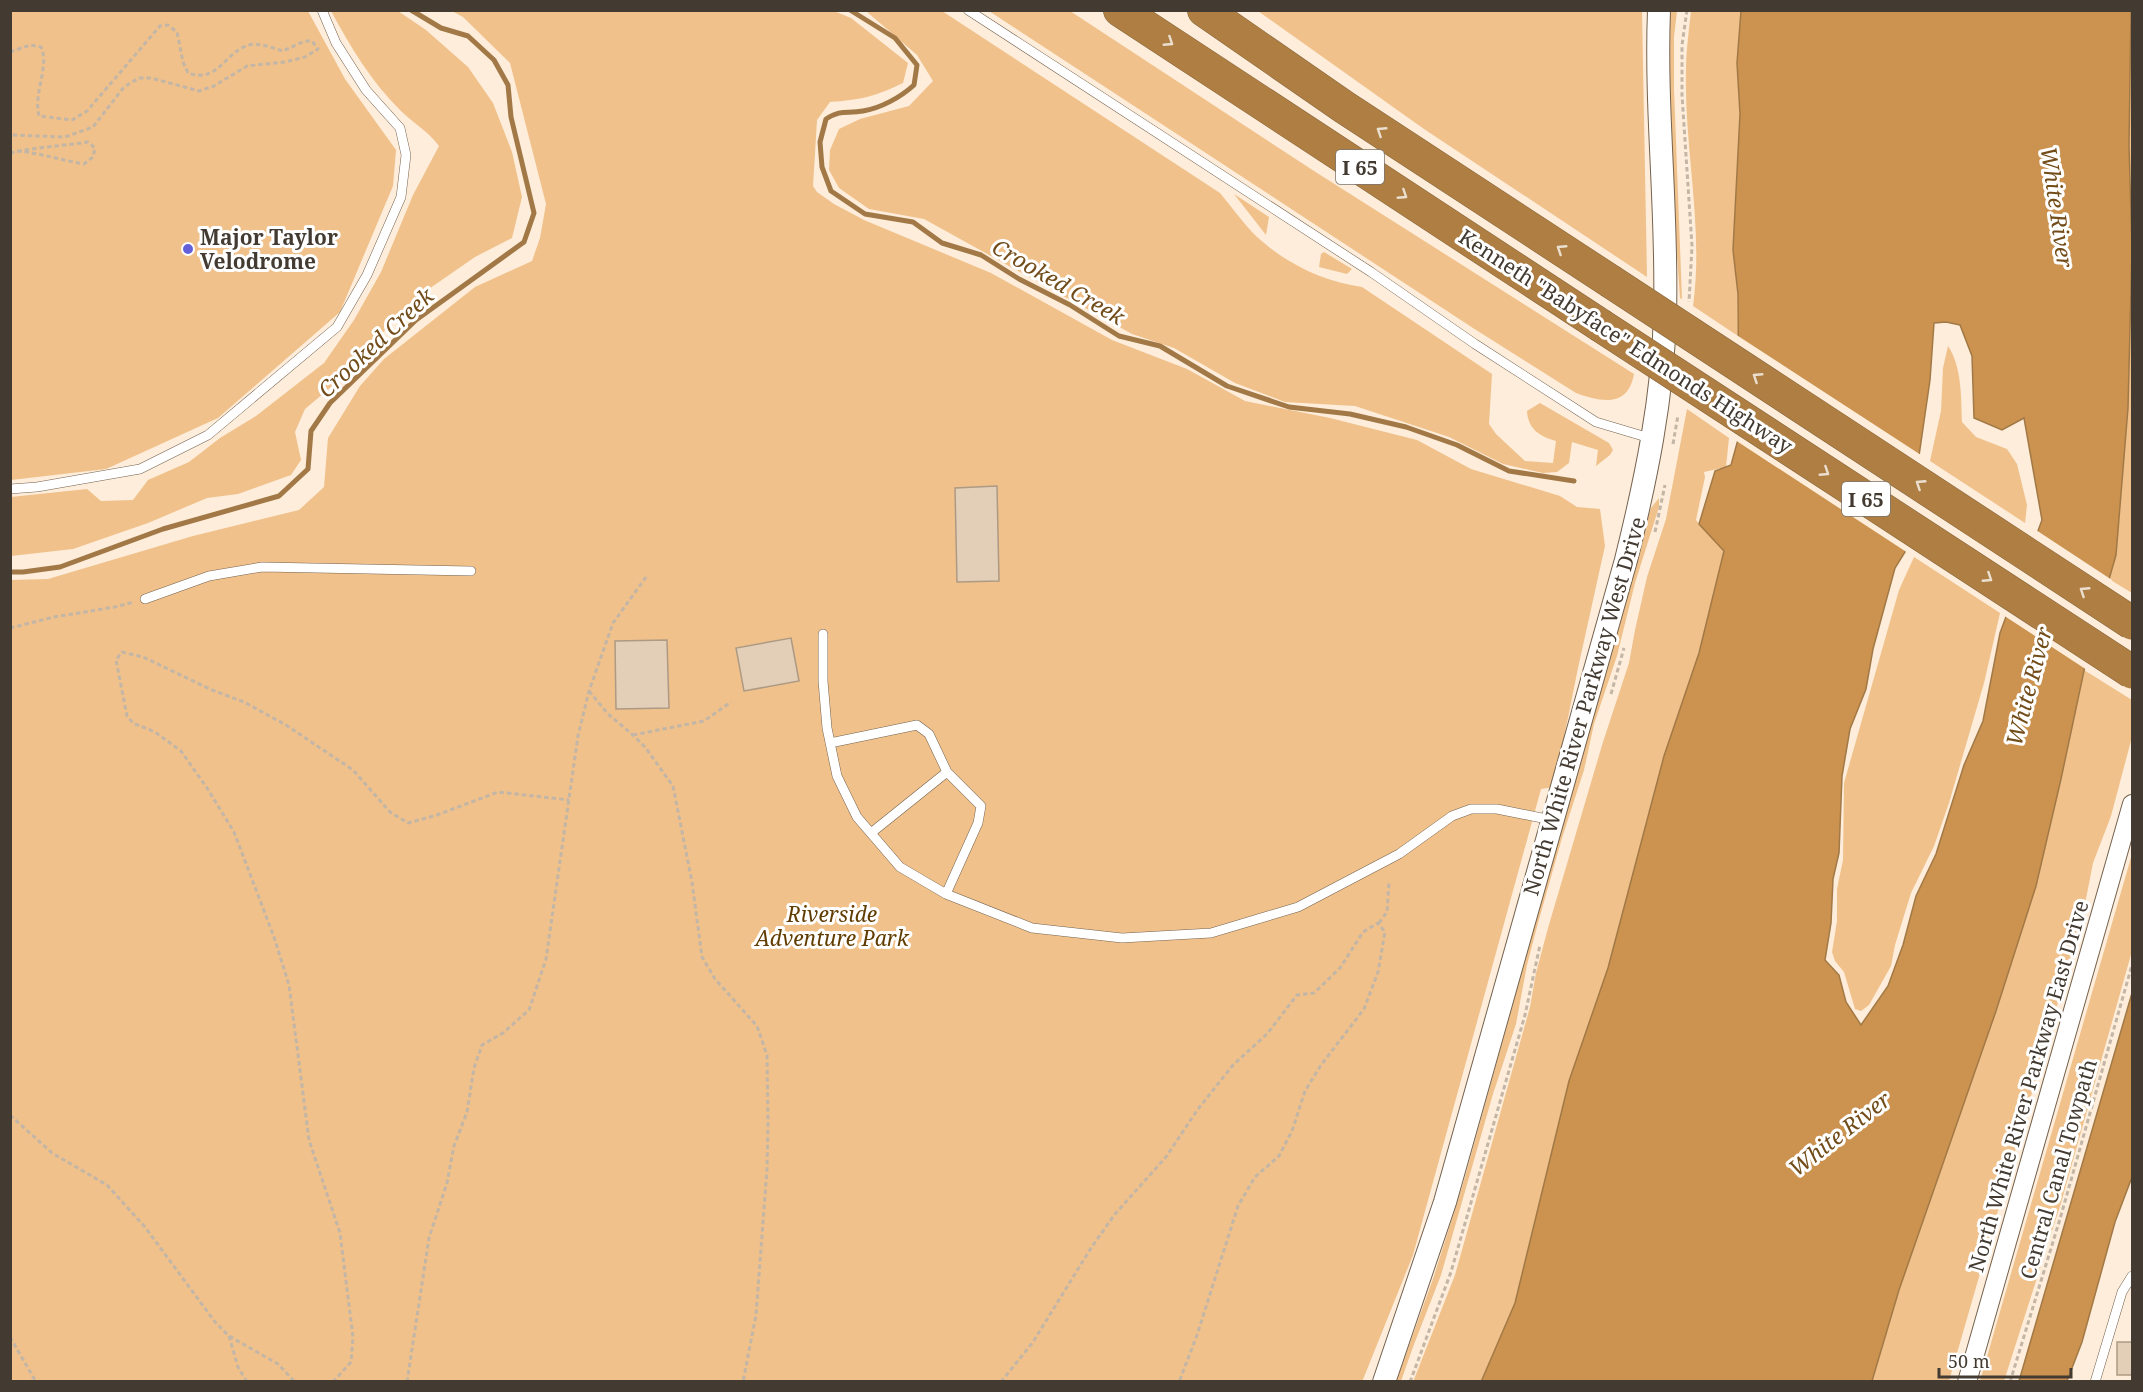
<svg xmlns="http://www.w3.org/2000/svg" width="2143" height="1392" font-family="'Noto Serif',serif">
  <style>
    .green { fill: #f0c18b }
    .water { fill: #cb934f; stroke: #a27946; stroke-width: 1.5; fill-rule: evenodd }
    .pier { fill: #fdedda }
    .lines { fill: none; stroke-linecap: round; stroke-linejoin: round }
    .stream { stroke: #a27946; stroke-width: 5 }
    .building { fill: #e3cfb8; stroke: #ad9a84; stroke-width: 1.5 }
    .service-casing { stroke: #74624e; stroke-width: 10 }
    .minor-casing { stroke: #74624e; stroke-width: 20 }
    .tertiary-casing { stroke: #74624e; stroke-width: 24 }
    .motorway-casing { stroke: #89673d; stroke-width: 34 }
    .path { stroke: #c3b6a6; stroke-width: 3; stroke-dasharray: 4.5 3; stroke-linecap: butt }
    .service { stroke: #fff; stroke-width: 9 }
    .minor { stroke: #fff; stroke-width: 18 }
    .tertiary { stroke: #fff; stroke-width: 22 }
    .motorway { stroke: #ae7e43; stroke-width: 33 }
    .motorway-bridge-casing { stroke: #89673d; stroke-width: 34; stroke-linecap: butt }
    .motorway-bridge { stroke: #ae7e43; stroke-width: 33 }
    .oneway { stroke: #ebdfd0 }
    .poi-dot { fill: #6460d9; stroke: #fff; stroke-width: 2 }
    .labels { text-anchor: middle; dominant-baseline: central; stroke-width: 6; stroke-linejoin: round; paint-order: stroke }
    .shield { fill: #fff; stroke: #7b7670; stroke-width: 1.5 }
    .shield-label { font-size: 20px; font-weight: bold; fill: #433b32 }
    .poi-label { font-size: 21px; font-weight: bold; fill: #433b32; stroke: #fff; text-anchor: start }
    .street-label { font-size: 21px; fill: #433b32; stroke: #fff }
    .park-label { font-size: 21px; font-style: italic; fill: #613c01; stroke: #fff }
    .water-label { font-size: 22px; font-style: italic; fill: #724c19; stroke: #fff }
  </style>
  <rect width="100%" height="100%" fill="#fdedda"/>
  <path class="green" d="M450,10L834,11L851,18L908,63L903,83C876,96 861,100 830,102L817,120L813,186L817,192L834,204L864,220L991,273L1112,340L1187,369L1245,401L1330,418L1417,440L1471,469L1560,496L1577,507L1600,509L1605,546L1578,668L1554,787L1541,789L1413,1255L1362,1382L11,1381L10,580L48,579L193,536L299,510L324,487L328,438L360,386L384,359L475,287L532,261L540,238L546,204L510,63L463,17Z
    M10,11H308L345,79L396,150L393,186L340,312L218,418L106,469L11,480Z
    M331,11H398L426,30L468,67L493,103L512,152L522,197L512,238L475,257L413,300L337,382L305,409L295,432L301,460L291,475L238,494L207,498L148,523L73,549L11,556V497L87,489L101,501L133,500L148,480L189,462L220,438L256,416L324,363L354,320L381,272L413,195L439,146C428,131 414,124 401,111C372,83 350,46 331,11Z
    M866,11H942L1220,193C1231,206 1241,220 1252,232C1282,262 1321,281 1362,287L1492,374L1489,424L1496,434L1525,461L1553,463L1556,441C1539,436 1528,429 1527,411L1540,403L1609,443L1613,450L1610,455L1596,466L1598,450L1572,442L1569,463L1557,472L1543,473L1503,464L1449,437L1355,406L1285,402L1235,383L1174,348L1132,334L924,219L869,209L839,188L829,170L830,150L839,129L860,119L909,106L933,81L917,55Z
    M989,11H1070L1314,171L1634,374C1628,408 1601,402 1576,393L1473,328Z
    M1258,11H1642L1647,277L1424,129Z
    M1670,11H1677L1674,37V89L1682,299L1680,298L1667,110Z
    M1691,11H1741L1737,63L1740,114L1737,181L1738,336L1693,306C1704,228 1684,149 1686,71C1686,51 1689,30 1691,11Z
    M2131,11H2132V217L2129,145Z
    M1234,194L1269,217L1266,235Z
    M2132,249V593L2109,579L2116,555L2128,408Z
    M1324,252L1352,269L1347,274L1319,267L1321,254Z
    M1948,346C1962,367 1961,397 1962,422L1976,437L2007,449L2017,464L2027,505L2025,523L1930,461L1941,411L1943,368Z
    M1687,409L1729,438L1726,467L1704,472L1705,477L1696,520L1724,551L1699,653L1664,756L1608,968L1569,1081L1515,1303L1481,1381L1413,1382L1455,1275L1530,1007L1536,973L1548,928L1603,742L1629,663L1635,630L1647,577L1666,519Z
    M1659,498V507L1635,583L1617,656L1594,724L1584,770L1562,838L1538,923L1527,965L1516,1024L1493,1094L1441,1275L1413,1347L1401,1381L1396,1382L1434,1276L1463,1184L1647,520L1651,508Z
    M1914,557L2000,613L1984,683L1949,803L1934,846L1911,893L1895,945L1891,966L1869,1005L1861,1011L1855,1009L1844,972L1835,961L1832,952L1837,921V889L1843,860L1844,783L1899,590Z
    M2084,670L2132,700V737L2111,816L2093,863L2082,919L1949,1381L1872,1382L1899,1290L1996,1011L2036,886Z
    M2132,854V951L2061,1203L2004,1381H1980Z"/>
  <path class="water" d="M1741,11H2131L2129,145L2132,249L2128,408L2116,555L2088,652L2061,779L2036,886L1996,1011L1899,1290L1872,1381L1481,1382L1515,1303L1569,1081L1608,968L1664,756L1699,653L1724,551L1699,524L1715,471L1731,465L1739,436L1738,294L1733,250L1740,114L1737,63ZM1946,322L1960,325L1972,356L1974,418L2002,430L2024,418L2042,520L2000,633L1983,721L1964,765L1936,854L1916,896L1903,945L1888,986L1861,1025L1846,1002L1839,975L1825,960L1831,923L1833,879L1839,853L1842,776L1850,729L1866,689L1873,649L1895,568L1905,552L1930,380L1934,323Z
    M2132,993V1177L2115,1222L2082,1342L2067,1381H2019Z"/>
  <path class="pier" d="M1735,334L1921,455L1908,553L1735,440Z
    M2036,530L2112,580L2087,670L2003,615Z"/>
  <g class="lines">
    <path class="stream" d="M850,10L895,38L917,65L914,85C901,97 881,108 863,111C846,114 842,109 826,119L820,142L822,167L831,191L865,214L913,222L942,243L981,255L1019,279L1070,305L1119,336L1160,346L1227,386L1289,407L1350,414L1406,427L1457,445L1509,471L1574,481
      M10,572H23L60,567L163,529L279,496L308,469L311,431L330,403L416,320L524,242L534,213L511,117L508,85L494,60L468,36L441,28L411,10"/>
  </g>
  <path class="building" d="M997,486L999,581L957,582L955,488Z
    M791,638L799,681L744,691L736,648Z
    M667,640L669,708L616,709L615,641Z
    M2117,1342H2133V1375H2117Z"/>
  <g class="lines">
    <g class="service-casing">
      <path id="service" d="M968,10L1371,272L1475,344L1596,422L1653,439
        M10,489L37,487L140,469L208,435L337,327L367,275L401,197L406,155L400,128L366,90L336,43L322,10
        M145,599L209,576L262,567L471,571
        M823,634V681L827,728L837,776L857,817L900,867L946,894L1032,928L1122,938L1211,933L1298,907L1399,854L1452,816L1471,809H1497L1552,820
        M830,743L917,725L929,734L947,772L981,806L978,823L946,894
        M871,833L947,772
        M2095,1382L2122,1292L2132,1276"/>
    </g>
    <g class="minor-casing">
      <path id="minor" d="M1967,1382L2132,804"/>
    </g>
    <g class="tertiary-casing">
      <path id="tertiary" d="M1384,1382L1445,1202L1626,560C1646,479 1663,398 1665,314C1668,213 1655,112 1659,10"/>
    </g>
    <g class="motorway-casing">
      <path id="motorway" d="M1120,10L1600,325
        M1204,10L1344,107L1610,281"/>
    </g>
    <path class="path" d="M1687,10L1682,45V95L1692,246L1689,302
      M10,52L30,45L41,47C50,66 33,93 39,116L72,120L87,111L160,26L168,25L177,32L183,62L188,73C218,83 223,55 246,46C257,41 272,48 283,51L305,41H312L318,49L305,57L285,62L247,66L214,86L199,91L151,78H139L124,87L93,127L65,137L10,135
      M10,153C36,147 62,146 88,142L95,148L93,157L84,164C61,160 40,153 17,151
      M1673,444L1678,415
      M1655,532L1665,485
      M10,628L54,617L115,607L134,602
      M589,691L608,714L633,735L645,747L673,786L692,882L702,957L715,979L757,1026L767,1055L768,1122L767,1169L756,1315L743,1382
      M1611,694L1624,648
      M633,735L704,721L731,702
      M1379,923L1387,912L1389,882
      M10,1115L52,1153L107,1185L145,1227L215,1322L229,1336L278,1364L295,1382
      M229,1336L238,1367L247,1382
      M10,1337L36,1382
      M333,1382L351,1362L353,1337L340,1233L309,1140L289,985L274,937L234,832L207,788L181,751L155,732L133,723L127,716L116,660L122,652L143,657L212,690L244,702L286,725L353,770L390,812L408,823L437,815L498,792L569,800
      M407,1382L429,1238L447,1183L454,1146L467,1112L474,1068L482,1045L503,1033L529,1010L546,959L578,736L589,691L613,623L646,577
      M1001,1382L1033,1342L1091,1248L1115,1214L1166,1157L1198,1109L1233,1065L1267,1034L1297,995L1314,993L1340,968L1363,932L1378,923L1385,932L1378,972L1364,1009L1321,1065L1305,1091L1292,1131L1279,1156L1255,1177L1238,1206L1197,1335L1179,1382
      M1410,1382L1451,1272L1525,1015L1540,945
      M2010,1382L2060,1219L2132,965"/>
    <use href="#service" class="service"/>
    <use href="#minor" class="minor"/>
    <use href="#tertiary" class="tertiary"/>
    <use href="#motorway" class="motorway"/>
    <g class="motorway-bridge-casing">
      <path id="motorway-bridge" d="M1610,281L2132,623
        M1600,325L2132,672"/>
    </g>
    <use href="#motorway-bridge" class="motorway-bridge"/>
  </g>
  <defs><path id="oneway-chevron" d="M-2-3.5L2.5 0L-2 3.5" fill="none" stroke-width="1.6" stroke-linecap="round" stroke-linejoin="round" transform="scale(1.5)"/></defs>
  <g class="oneway">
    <use href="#oneway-chevron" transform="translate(1169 42) rotate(33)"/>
    <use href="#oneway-chevron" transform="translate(1381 131) rotate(-147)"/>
    <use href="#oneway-chevron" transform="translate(1403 195) rotate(33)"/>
    <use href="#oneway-chevron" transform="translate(1561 249) rotate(-147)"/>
    <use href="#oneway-chevron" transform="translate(1757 377) rotate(-147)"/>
    <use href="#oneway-chevron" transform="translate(1825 472) rotate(33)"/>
    <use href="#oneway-chevron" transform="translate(1920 484) rotate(-147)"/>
    <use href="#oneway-chevron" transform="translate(1988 578) rotate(33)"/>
    <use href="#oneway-chevron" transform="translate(2084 591) rotate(-147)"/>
  </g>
  <circle class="poi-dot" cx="188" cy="249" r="6"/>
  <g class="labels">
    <g class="shield">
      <rect x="1336" y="150" width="48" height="34" rx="4.5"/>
      <rect x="1842" y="482" width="48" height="34" rx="4.5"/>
    </g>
    <g class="shield-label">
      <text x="1360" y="167">I 65</text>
      <text x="1866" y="499">I 65</text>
    </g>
    <g class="poi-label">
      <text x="200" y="237">Major Taylor<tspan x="200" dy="24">Velodrome</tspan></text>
    </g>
    <g class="street-label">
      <text transform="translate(1626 341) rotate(33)">Kenneth "Babyface" Edmonds Highway</text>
      <text transform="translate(1584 706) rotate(-74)">North White River Parkway West Drive</text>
      <text transform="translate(2028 1086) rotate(-74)">North White River Parkway East Drive</text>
      <text transform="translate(2058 1169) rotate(-74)">Central Canal Towpath</text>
    </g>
    <g class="park-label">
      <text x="832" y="914">Riverside<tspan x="832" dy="24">Adventure Park</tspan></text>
    </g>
    <g class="water-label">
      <text transform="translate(2058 207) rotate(82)">White River</text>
      <text transform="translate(1059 281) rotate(30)">Crooked Creek</text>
      <text transform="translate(375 342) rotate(-43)">Crooked Creek</text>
      <text transform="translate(2028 686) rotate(-75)">White River</text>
      <text transform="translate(1839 1133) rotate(-38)">White River</text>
    </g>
  </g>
  <rect width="2143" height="1392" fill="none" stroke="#433b32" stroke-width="24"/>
  <path d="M1939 1368v9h132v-9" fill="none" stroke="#433b32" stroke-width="3"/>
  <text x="1948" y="1368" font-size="18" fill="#433b32" stroke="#ffffff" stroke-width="4.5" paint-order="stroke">50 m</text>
</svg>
